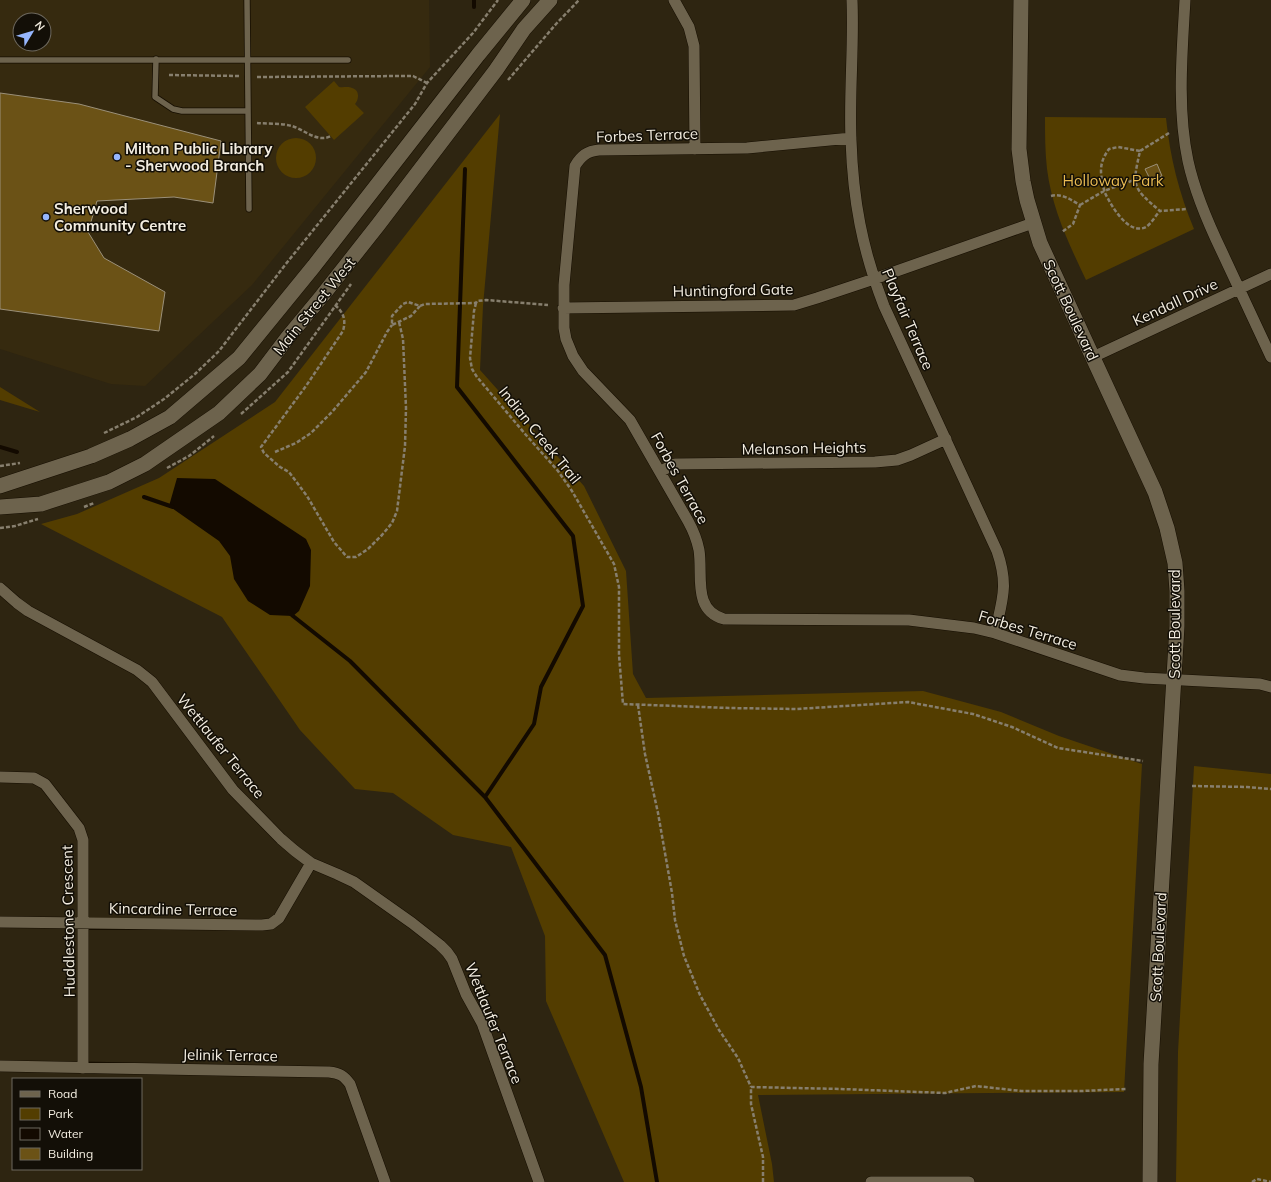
<svg xmlns="http://www.w3.org/2000/svg" width="1271" height="1182" font-family="Mulish,sans-serif">
  <style>
    .built { fill: #362a0f; fill-rule: evenodd }
    .green { fill: #533d00 }
    .water { fill: #130a00 }
    .lines { fill: none; stroke-linecap: round; stroke-linejoin: round }
    .stream { stroke: #130a00; stroke-width: 4 }
    .building { fill: #6b5216; stroke: #9b9079 }
    .lane-casing { stroke: #160e00; stroke-width: 7 }
    .street-casing { stroke: #160e00; stroke-width: 12 }
    .secondary-casing { stroke: #160e00; stroke-width: 16 }
    .path { stroke: #877f6e; stroke-width: 2.5; stroke-dasharray: 4 2; stroke-linecap: butt }
    .lane { stroke: #6d634d; stroke-width: 5.5 }
    .street { stroke: #6d634d; stroke-width: 11 }
    .secondary { stroke: #6d634d; stroke-width: 15 }
    .poi-dot { fill: #96b6fd; stroke: #130f07; stroke-width: 1.5 }
    .labels { text-anchor: middle; dominant-baseline: central; stroke-width: 3; stroke-linejoin: round; paint-order: stroke }
    .street-label { font-size: 15px; fill: #f3ede0; stroke: #130f07 }
    .poi-label { font-size: 15px; font-weight: bold; fill: #f3ede0; stroke: #130f07; text-anchor: start }
    .park-label { font-size: 15px; fill: #eabc53; stroke: #130f07 }
  </style>
  <rect width="100%" height="100%" fill="#2e2511"/>
  <path class="built" d="M0,0H429L430,67L252,285L145,386L111,384L0,349ZM20,20H44V44H20Z"/>
  <path class="green" d="M334,81L339,87C343,88 348,86 352,88C360,90 359,99 355,104L364,113L334,140L305,107Z
    M500,114L483,306L480,370L584,486L626,571L633,674L646,698L923,691L1001,712L1059,736L1142,764L1124,1092L758,1095L772,1164L774,1182H624L546,1001L545,936L511,847L453,835L393,793L355,789L300,730L222,617L41,524L77,514L159,478L275,402Z
    M1045,117L1166,118C1170,157 1179,193 1194,229L1086,280C1069,244 1052,209 1047,169C1045,152 1045,134 1045,117Z
    M276 158a20 20 0 1 1 40 0a20 20 0 1 1-40 0Z
    M0,387L40,412L0,400Z
    M1194,766L1271,774V1182H1176L1178,1052Z"/>
  <path class="water" d="M177,478L215,479L306,539L311,550L310,586L299,611L293,616L270,615L248,601L234,579L230,556L219,541L169,506Z"/>
  <g class="lines">
    <path class="stream" d="M474,0V7
      M465,169L457,387L573,536L583,606L541,687L534,724L485,797
      M0,447L17,452
      M144,497L173,507
      M289,612L293,616L350,661L485,797L605,955L641,1087L657,1182"/>
  </g>
  <path class="building" d="M0,93L79,104L221,141L213,203L174,197L97,201L88,232L104,258L165,292L159,331L0,309Z
    M1157,164L1162,176L1151,181L1145,169Z"/>
  <g class="lines">
    <g class="lane-casing">
      <path id="lane" d="M247,0L249,209
        M156,59L155,97L173,109L182,111H248
        M0,60H348"/>
    </g>
    <g class="street-casing">
      <path id="street" d="M674,0L689,27L694,46L695,149
        M852,0C854,47 849,93 851,140C853,200 862,249 884,306L997,551C1009,586 1002,600 995,633
        M1185,0C1182,53 1177,109 1188,161C1195,193 1208,223 1222,252C1238,287 1255,322 1271,357
        M851,138L747,148L599,150C587,151 581,156 575,166L564,285V328L566,339L573,356L583,371L630,420L688,521C693,530 697,540 699,550C703,575 692,610 724,619L909,620L974,628L995,633L1120,675L1144,678L1260,684L1271,687
        M563,308L794,305L817,298L874,279L1033,223
        M1093,357L1271,274
        M661,471L675,464L875,462L897,460L911,455L946,439
        M0,588L17,603L28,611L137,670L152,682L233,790L281,839L295,851L311,863L337,874L354,882L412,923L440,945L447,952L452,959L466,994L482,1023L539,1182
        M0,777L34,778L45,784L79,828L83,840V1068
        M0,922L262,925L271,924L279,918L311,863
        M0,1066L329,1072C340,1073 344,1076 350,1084L385,1182
        M871,1182H969"/>
    </g>
    <g class="secondary-casing">
      <path id="secondary" d="M1021,0L1019,149L1023,181L1027,200L1040,243L1155,492L1167,528L1175,563L1177,591V626L1151,1064L1150,1182
        M0,486L91,456L130,439L170,417L239,358L314,266L478,55L523,0
        M0,507L41,504L109,482L145,464L219,413L260,374L288,337L322,296L378,225L496,70L524,29L550,0"/>
    </g>
    <path class="path" d="M169,75L240,76
      M257,77L403,76H413L427,83
      M508,80L556,24L579,0
      M257,123C268,124 281,123 292,126C305,130 317,143 331,136
      M1169,133L1140,151C1132,187 1132,187 1160,211L1187,209
      M1140,151L1118,147L1109,149C1104,156 1101,162 1101,171C1101,177 1103,187 1105,193C1111,205 1128,236 1146,227C1151,224 1156,215 1160,211
      M1051,196C1062,193 1071,200 1080,205L1073,224L1062,232
      M1080,205L1104,191L1134,180
      M476,303L474,311L470,358L472,369L477,377L526,435L558,471L572,491L614,564L619,587V655L623,704L729,708L796,709L908,702L973,714L1012,727L1058,748L1143,761
      M335,305C344,313 346,320 343,331L306,386L261,447L264,453L280,467L289,472L307,496L334,542L347,557H356L368,549L382,535L392,523L397,511L405,446L406,408L403,339L399,322
      M420,306L411,316L392,325V316L403,304L408,302L420,306L425,304L476,303L477,301L486,300L548,305
      M241,414L288,372L351,284
      M104,433L137,417L164,399L195,374L219,351L285,265L415,104L427,83L473,33L498,0
      M275,452L296,443L311,433L332,412L366,372L387,332L392,325
      M0,466L20,463
      M167,468L189,456L214,436
      M84,507L94,503
      M0,528L15,526L38,519
      M638,705L645,754L658,813L672,893L675,920L684,956L700,995L719,1030L738,1058L751,1087
      M1192,786L1247,787L1271,789
      M763,1182V1157L751,1104V1087L841,1089L945,1093L976,1086L1021,1091H1082L1126,1089
      M1252,1182L1257,1179L1271,1182"/>
    <use href="#lane" class="lane"/>
    <use href="#street" class="street"/>
    <use href="#secondary" class="secondary"/>
  </g>
  <g class="poi-dot">
    <circle cx="117" cy="157" r="4"/>
    <circle cx="46" cy="217" r="4"/>
  </g>
  <g class="labels">
    <g class="street-label">
      <text transform="translate(647 135) rotate(-2)">Forbes Terrace</text>
      <text transform="translate(733 290) rotate(-1)">Huntingford Gate</text>
      <text transform="translate(1175 302) rotate(-25)">Kendall Drive</text>
      <text transform="translate(314 306) rotate(-51)">Main Street West</text>
      <text transform="translate(1071 310) rotate(65)">Scott Boulevard</text>
      <text transform="translate(908 319) rotate(67)">Playfair Terrace</text>
      <text transform="translate(540 435) rotate(51)">Indian Creek Trail</text>
      <text transform="translate(804 448) rotate(-1)">Melanson Heights</text>
      <text transform="translate(680 478) rotate(61)">Forbes Terrace</text>
      <text transform="translate(1174 624) rotate(-90)">Scott Boulevard</text>
      <text transform="translate(1028 630) rotate(17)">Forbes Terrace</text>
      <text transform="translate(221 746) rotate(51)">Wettlaufer Terrace</text>
      <text transform="translate(173 909) rotate(1)">Kincardine Terrace</text>
      <text transform="translate(68 921) rotate(-91)">Huddlestone Crescent</text>
      <text transform="translate(1158 947) rotate(-87)">Scott Boulevard</text>
      <text transform="translate(494 1023) rotate(68)">Wettlaufer Terrace</text>
      <text transform="translate(230 1055) rotate(1)">Jelinik Terrace</text>
    </g>
    <g class="poi-label">
      <text x="125" y="148">Milton Public Library<tspan x="125" dy="17">- Sherwood Branch</tspan></text>
      <text x="54" y="208">Sherwood<tspan x="54" dy="17">Community Centre</tspan></text>
    </g>
    <g class="park-label">
      <text x="1113" y="180">Holloway Park</text>
    </g>
  </g>
  <rect x="12" y="1078" width="130" height="92" fill="#130f07" stroke="#6d685e"/>
  <rect x="20" y="1091" width="20" height="6" fill="#6d634d" stroke="#6d685e"/>
  <text x="48" y="1098" font-size="12" fill="#f3ede0">Road</text>
  <rect x="20" y="1108" width="20" height="12" fill="#533d00" stroke="#6d685e"/>
  <text x="48" y="1118" font-size="12" fill="#f3ede0">Park</text>
  <rect x="20" y="1128" width="20" height="12" fill="#130a00" stroke="#6d685e"/>
  <text x="48" y="1138" font-size="12" fill="#f3ede0">Water</text>
  <rect x="20" y="1148" width="20" height="12" fill="#6b5216" stroke="#6d685e"/>
  <text x="48" y="1158" font-size="12" fill="#f3ede0">Building</text>
  <g transform="translate(32 32) rotate(52)"><circle r="19" fill="#130f07" stroke="#6d685e"/>
  <path d="M0-3L7 15L0 10L-7 15Z" fill="#96b6fd"/>
  <text y="-6" font-size="11" font-weight="bold" text-anchor="middle" fill="#f3ede0">N</text>
  </g>
</svg>
